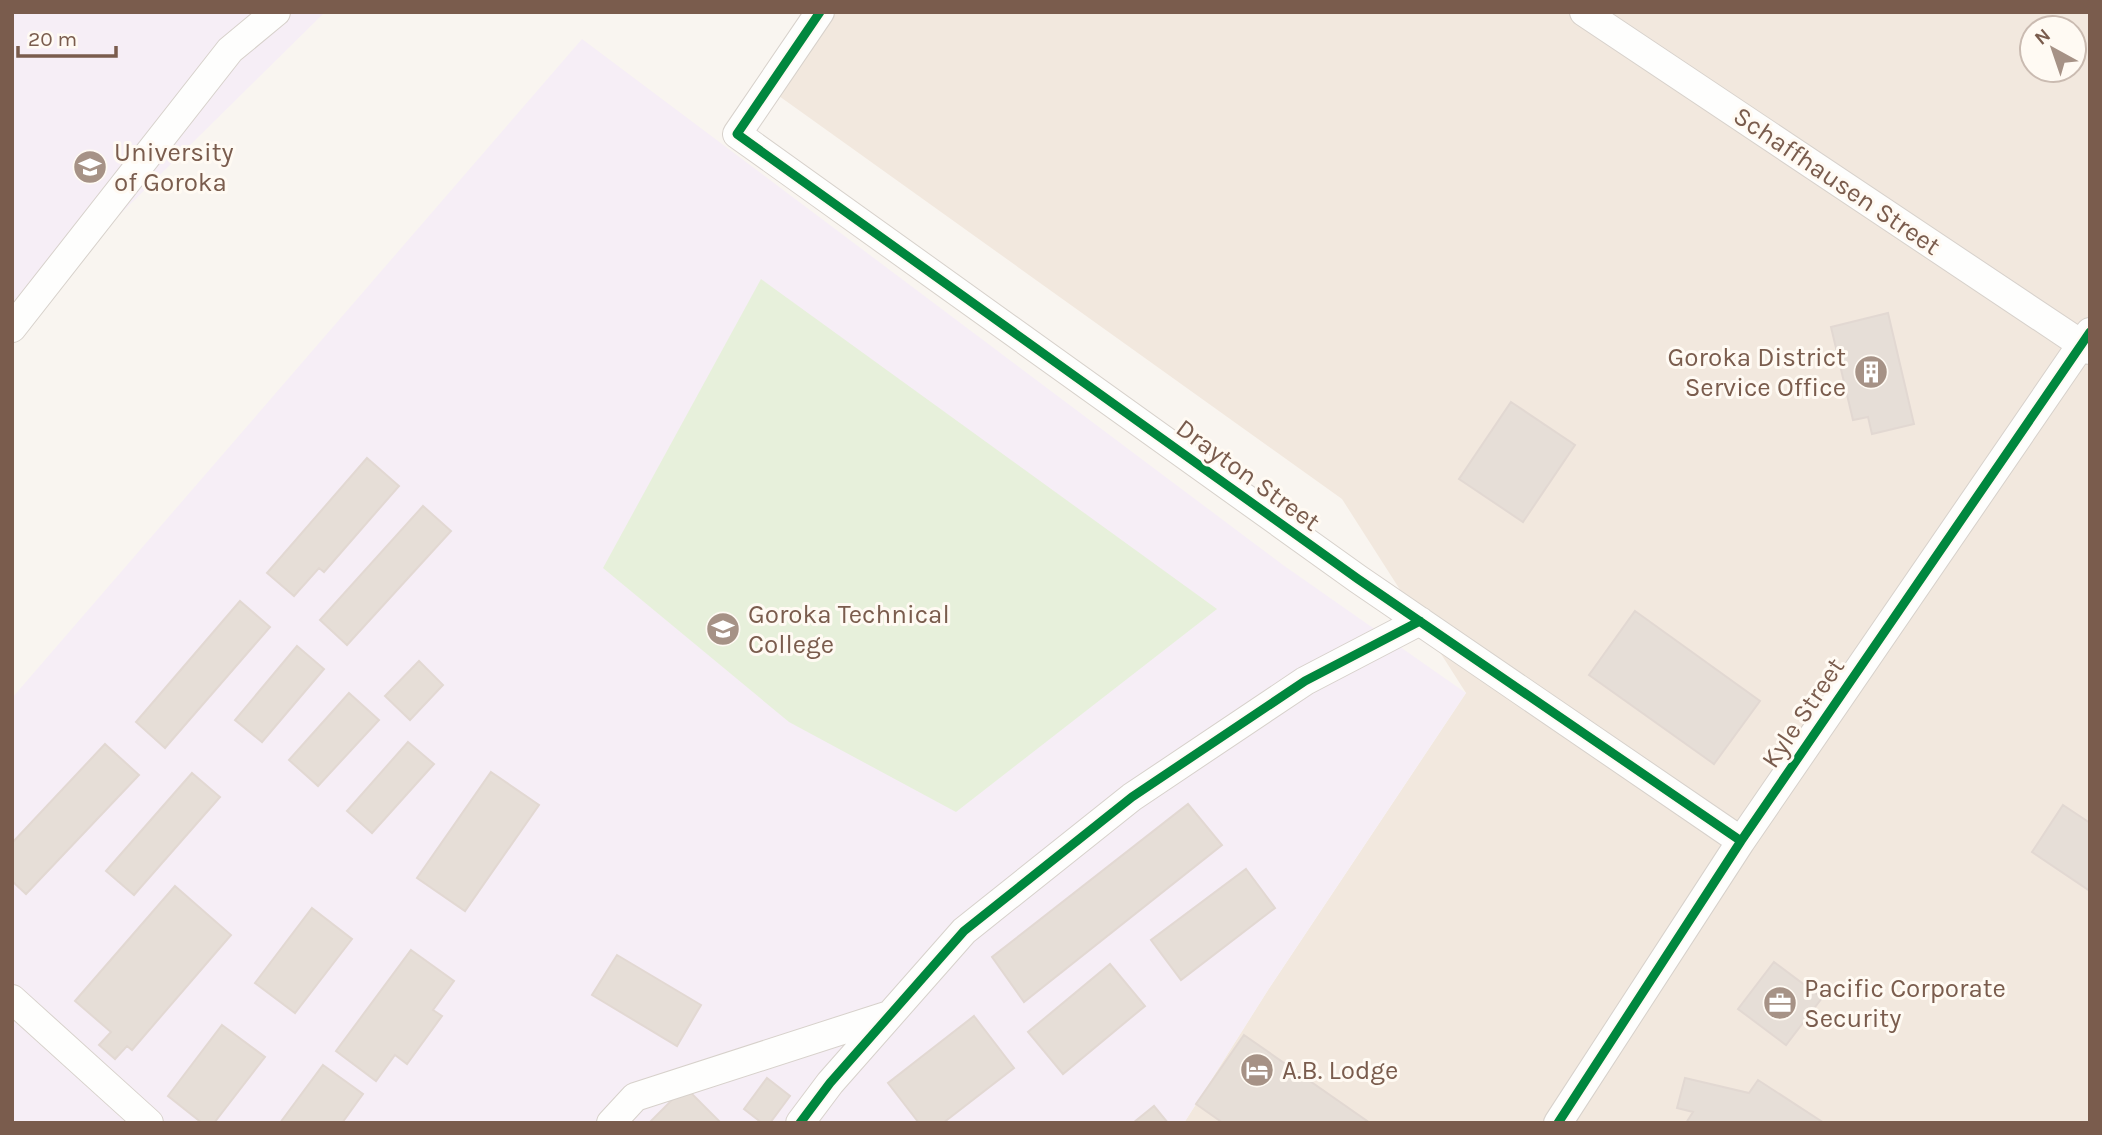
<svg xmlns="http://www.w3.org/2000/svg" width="2102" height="1135" font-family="Karla,sans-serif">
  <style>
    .residential { fill: #f2e8de; fill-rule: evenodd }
    .education { fill: #f6eef6 }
    .green { fill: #e7f0db }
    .building { fill: #e6ded7; stroke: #e2d8d2; stroke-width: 2 }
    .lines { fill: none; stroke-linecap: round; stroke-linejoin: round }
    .minor-casing { stroke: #d7d1cb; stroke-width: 30 }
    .minor { stroke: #fefefd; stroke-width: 28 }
    .cycleway-casing { stroke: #fffaf3; stroke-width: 13 }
    .cycleway { stroke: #00873e; stroke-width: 9 }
    .labels { text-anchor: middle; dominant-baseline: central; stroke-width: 6; stroke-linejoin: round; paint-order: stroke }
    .poi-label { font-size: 26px; fill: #7a5c4d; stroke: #fffaf3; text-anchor: start }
    .street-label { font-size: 26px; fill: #7a5c4d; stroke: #fffaf3 }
  </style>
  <rect width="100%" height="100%" fill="#f9f5f0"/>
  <path class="residential" d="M835,12H2090V1123H1184L1268,990L1466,693L1342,499L779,96ZM2032,28H2074V70H2032Z"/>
  <path class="education" d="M12,12H325L12,321Z
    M582,39L1283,565L1466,693L1268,990L1184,1123H12V698Z"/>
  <path class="green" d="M761,279L1217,609L956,812L789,722L603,568Z"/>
  <path class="building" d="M1888,313L1914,424L1872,434L1868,417L1853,420L1831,327Z
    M1511,402L1575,445L1523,522L1459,479Z
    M367,458L399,486L324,572L319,568L294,596L267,573Z
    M423,506L451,531L347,645L320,620Z
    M240,601L270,627L165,748L136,722Z
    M1635,611L1760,701L1714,764L1589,675Z
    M297,646L324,669L262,742L235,720Z
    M419,661L443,685L410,720L385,696Z
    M349,693L379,720L318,786L289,760Z
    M408,742L434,764L372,833L347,811Z
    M105,744L139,775L26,894L12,881V843Z
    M491,772L539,805L465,911L417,878Z
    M192,773L220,797L134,895L106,871Z
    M1188,804L1222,845L1024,1002L992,957Z
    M2063,805L2090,823V891L2032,852Z
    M1246,869L1275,908L1181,980L1151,940Z
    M175,886L231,935L132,1050L127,1046L115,1059L99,1045L111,1032L75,1001Z
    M312,908L352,939L295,1013L255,983Z
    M411,950L454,981L433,1010L442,1016L407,1064L395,1055L376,1081L336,1051Z
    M617,955L701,1005L677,1046L592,995Z
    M1774,962L1822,998L1786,1045L1738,1009Z
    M1110,964L1145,1006L1063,1074L1028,1032Z
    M974,1016L1014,1068L943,1123H919L888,1083Z
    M222,1025L265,1057L214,1123H202L168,1096Z
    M1244,1035L1370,1123H1223L1196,1104Z
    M323,1065L363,1094L342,1123H280Z
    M767,1078L790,1096L770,1123H762L744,1109Z
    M1685,1078L1749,1093L1758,1080L1824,1123H1686L1693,1112L1677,1108Z
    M685,1087L721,1123H649Z
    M1154,1106L1168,1123H1133Z"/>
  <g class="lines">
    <g class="minor-casing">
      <path id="minor" d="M820,12L737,134L1358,579L1741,841
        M1584,12L2090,350
        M12,328L230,50L276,12
        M12,999L149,1123
        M611,1123L635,1097L889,1015
        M800,1123L830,1083L964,931L1132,797L1305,681L1420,621
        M1558,1123L1741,841L2090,332"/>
    </g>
    <use href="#minor" class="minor"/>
    <g class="cycleway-casing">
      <path id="cycleway" d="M820,12L737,134L1358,579L1741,841
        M800,1123L830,1083L964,931L1132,797L1305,681L1420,621
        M1558,1123L1741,841L2090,332"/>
    </g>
    <use href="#cycleway" class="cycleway"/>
  </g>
  <defs>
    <g id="university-disc" transform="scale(1.75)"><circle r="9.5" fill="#a69286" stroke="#fffaf3"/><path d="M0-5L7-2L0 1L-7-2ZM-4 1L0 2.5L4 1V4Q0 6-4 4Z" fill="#fff"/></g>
    <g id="building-disc" transform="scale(1.75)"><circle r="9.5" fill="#a69286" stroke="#fffaf3"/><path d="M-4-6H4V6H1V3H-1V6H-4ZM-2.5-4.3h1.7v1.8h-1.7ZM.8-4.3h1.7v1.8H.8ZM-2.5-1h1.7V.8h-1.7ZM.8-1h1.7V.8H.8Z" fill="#fff"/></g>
    <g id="office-disc" transform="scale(1.75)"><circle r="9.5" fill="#a69286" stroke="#fffaf3"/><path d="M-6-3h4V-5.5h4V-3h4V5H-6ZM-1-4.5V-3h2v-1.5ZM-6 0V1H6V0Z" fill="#fff"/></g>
    <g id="hotel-disc" transform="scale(1.75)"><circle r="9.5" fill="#a69286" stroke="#fffaf3"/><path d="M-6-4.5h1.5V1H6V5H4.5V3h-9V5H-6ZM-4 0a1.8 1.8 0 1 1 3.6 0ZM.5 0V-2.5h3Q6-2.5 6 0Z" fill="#fff"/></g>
  </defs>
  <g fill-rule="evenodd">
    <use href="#university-disc" x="90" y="167"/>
    <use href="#building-disc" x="1871" y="372"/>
    <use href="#university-disc" x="723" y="629"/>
    <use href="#office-disc" x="1780" y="1003"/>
    <use href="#hotel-disc" x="1257" y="1070"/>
  </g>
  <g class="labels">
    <g class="poi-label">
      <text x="114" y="152">University<tspan x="114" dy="30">of Goroka</tspan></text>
      <text x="1846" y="357" text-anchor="end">Goroka District<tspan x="1846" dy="30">Service Office</tspan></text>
      <text x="748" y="614">Goroka Technical<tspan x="748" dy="30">College</tspan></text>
      <text x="1804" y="988">Pacific Corporate<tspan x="1804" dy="30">Security</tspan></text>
      <text x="1282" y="1070">A.B. Lodge</text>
    </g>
    <g class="street-label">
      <text transform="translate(1837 181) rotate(34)">Schaffhausen Street</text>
      <text transform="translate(1248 475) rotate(36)">Drayton Street</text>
      <text transform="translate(1803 713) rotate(-56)">Kyle Street</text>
    </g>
  </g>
  <rect width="2102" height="1135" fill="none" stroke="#7a5c4d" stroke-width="28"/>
  <g transform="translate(2053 49) rotate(320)"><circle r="33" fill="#fffaf3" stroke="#cabbb1" stroke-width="2"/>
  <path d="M0-5L12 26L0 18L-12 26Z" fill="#a69286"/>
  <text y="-10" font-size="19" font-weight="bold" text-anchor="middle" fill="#7a5c4d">N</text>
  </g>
  <path d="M18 46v10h98v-10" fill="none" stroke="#7a5c4d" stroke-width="3.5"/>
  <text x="28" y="46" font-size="21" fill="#7a5c4d" stroke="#fffaf3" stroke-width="5" paint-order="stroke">20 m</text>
</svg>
